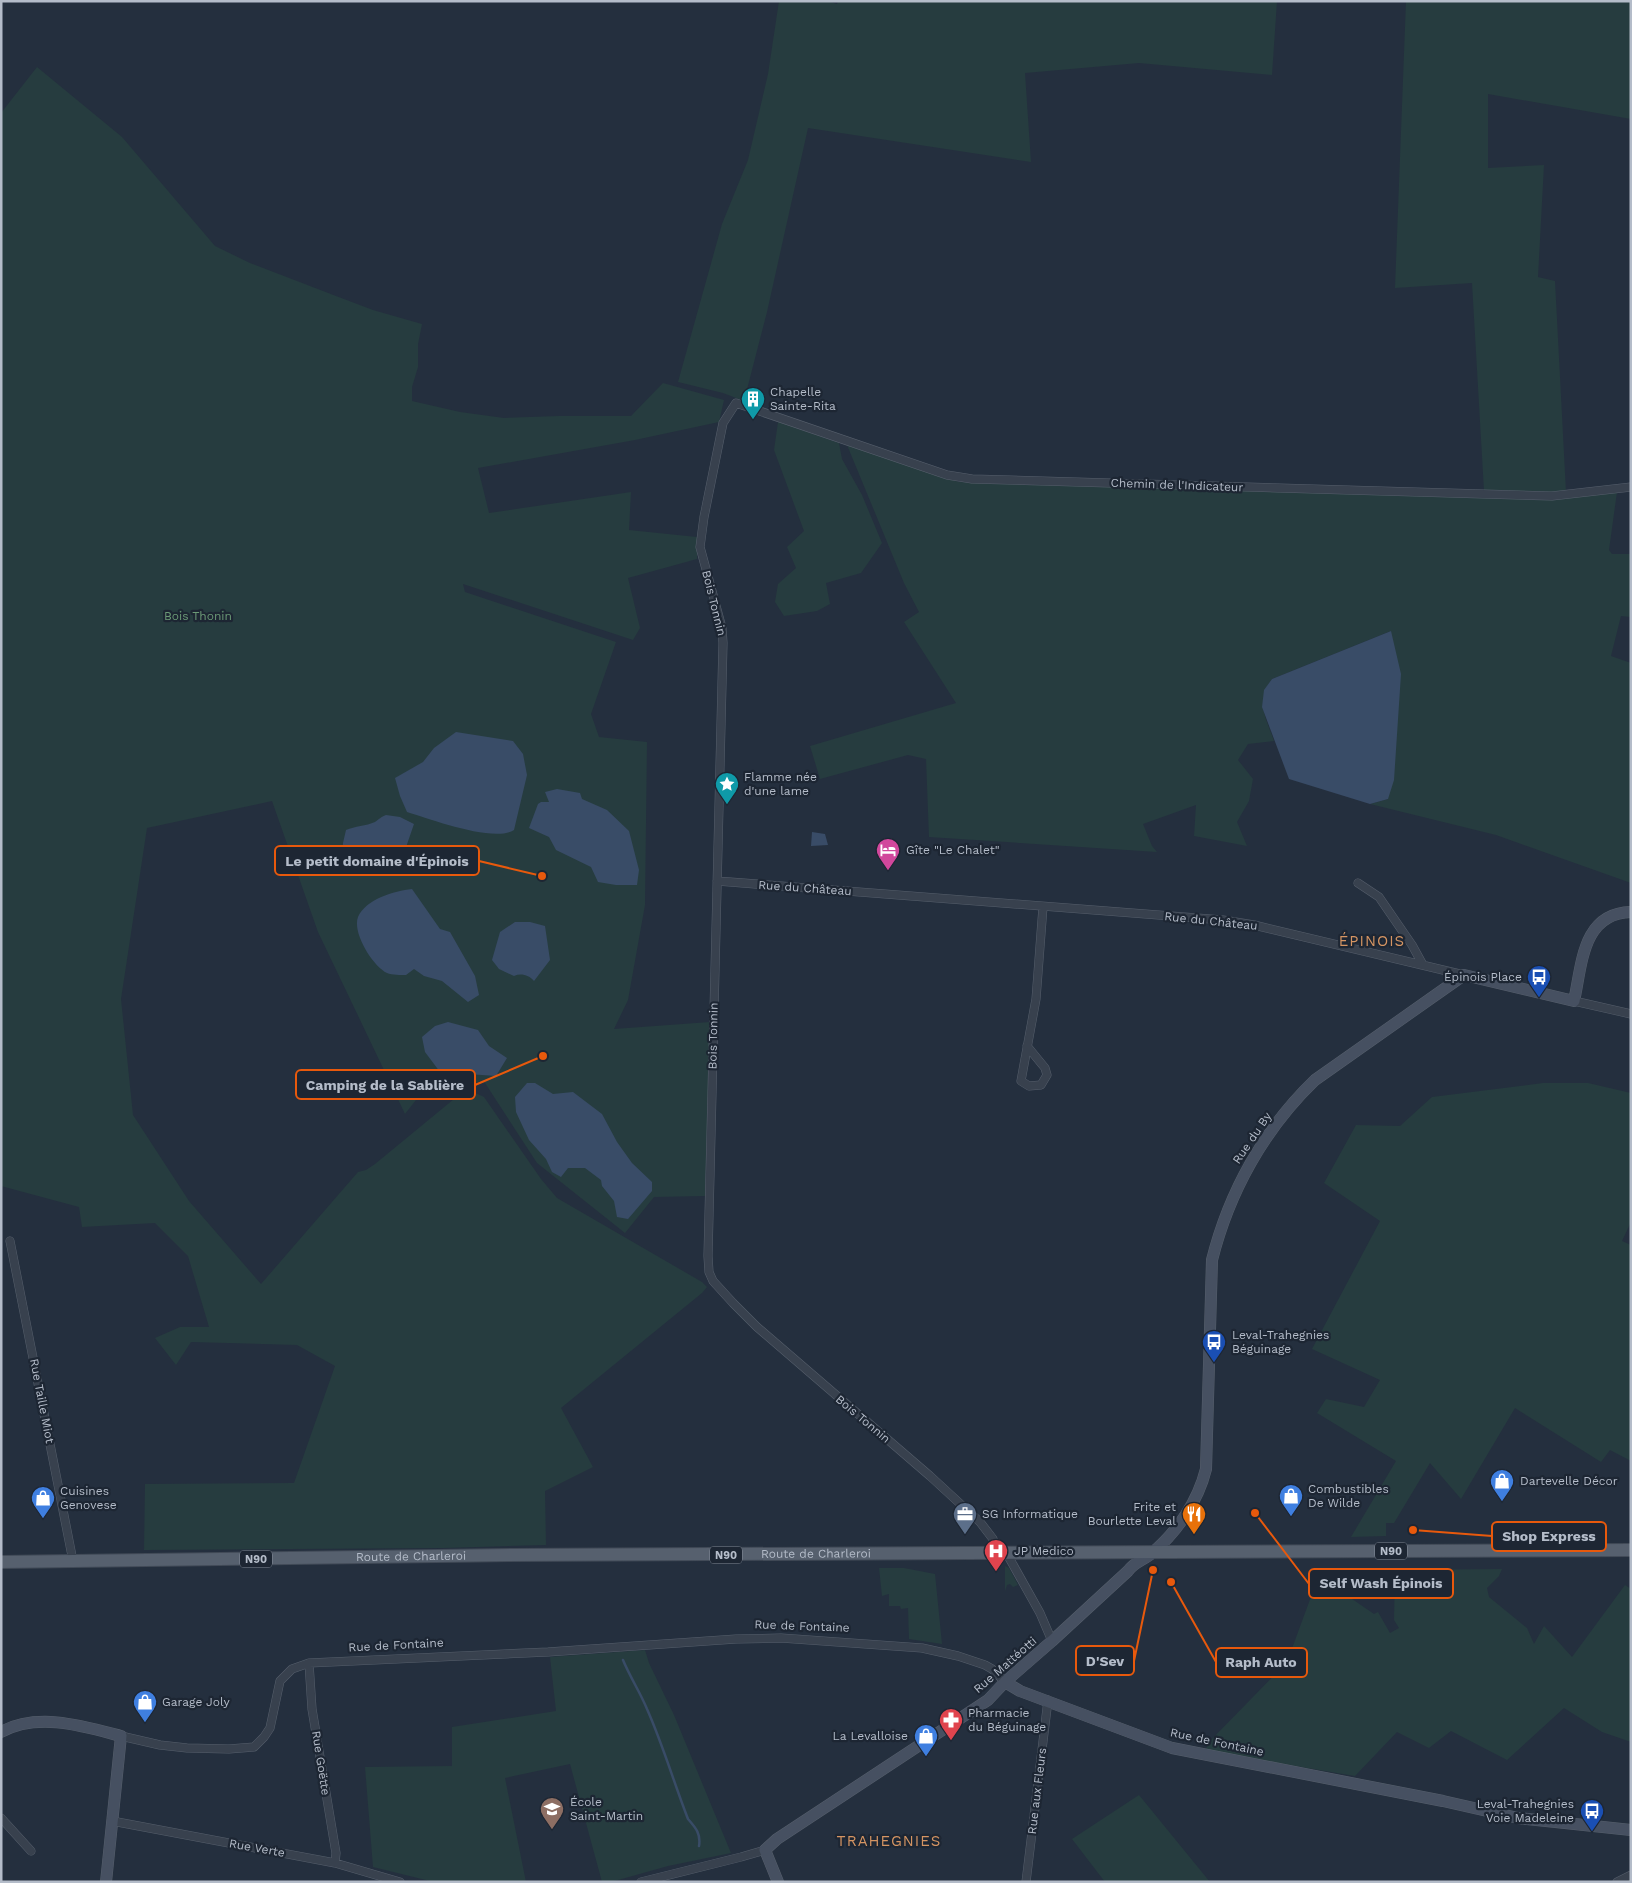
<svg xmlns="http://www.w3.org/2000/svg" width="1632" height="1883" font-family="'Work Sans',sans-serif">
<rect width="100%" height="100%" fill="#242f3e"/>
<!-- green -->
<path fill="#263c3f" d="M779,1H827L837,4L838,1H1277L1272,75L1139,63L1025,73L1031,162L808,128L767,312L744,401L723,393L678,382L722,224L748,160L768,74Z
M1406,1H1631V119L1488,94V168L1544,165L1538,277L1555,281L1566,492L1484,491L1472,283L1395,288Z
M37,67L122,137L215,246L250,263L336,296L373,310L422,324L418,344V367L412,387V401L460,412L504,418L559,416H631L663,383L724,400L719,422L635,440L478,468L489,513L631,492L629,530L697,537V559L628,578L640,628L633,640L463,584L465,592L616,642L591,714L599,737L647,742L645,905L628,1000L614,1029L710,1022L705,1196L654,1197L625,1233L537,1163L485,1083L431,1081L405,1114L318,932L272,801L147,828L121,999L133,1115L189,1201L261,1284L358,1172L366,1170L375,1164L454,1099C465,1090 472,1091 484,1097L541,1179L557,1198L702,1282L707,1287L702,1293L561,1408L593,1467L545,1491L546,1545L444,1548L144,1550L145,1484L294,1483L335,1366L297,1345L191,1342L176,1365L155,1338L180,1327H209L188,1256L155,1223L82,1227L79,1207L1,1186V113Z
M778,422L839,443L842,459L862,495L882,543L861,573L826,583L830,604L817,611L784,616L775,602L778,584L796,568L787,547L804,531L774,450Z
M847,445L959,482L1551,499L1617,492L1609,550L1612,554H1631V617L1621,616L1611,656L1631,663V883L1496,835L1370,804L1388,799L1391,631L1272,679C1255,703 1266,717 1274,741L1248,744L1238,760L1253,779L1249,801L1237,822L1247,846L1194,836L1196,805L1143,824L1152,846L1157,852L929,837L926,759L908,755L820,779L810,746L956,703L904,622L919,612L904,583Z
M1543,1083H1588L1631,1093V1222L1622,1241L1631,1245V1461L1610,1450L1601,1462L1515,1408L1461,1499L1430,1463L1394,1523H1386V1536L1351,1537L1396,1461L1317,1413L1326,1399L1364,1407L1380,1380L1312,1349L1380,1221L1324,1183L1356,1125L1400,1126L1432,1097Z
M1005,1566L1009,1568L1018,1585L1013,1587L1010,1584L1007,1585L1005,1591Z
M879,1568H904L935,1574L942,1644L909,1639L908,1608L901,1609L900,1606H889V1594L882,1596Z
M1502,1569L1499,1576L1487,1588L1489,1597L1527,1628L1534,1644L1544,1626L1572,1657L1625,1585L1631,1589V1742L1602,1732L1564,1708L1507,1760L1451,1731L1429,1748L1397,1732L1355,1776L1205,1751L1209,1742L1287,1662L1312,1594L1339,1590L1374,1614L1378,1612L1390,1633L1399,1628L1394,1620L1395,1570Z
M645,1650L649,1663L674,1715L731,1853L668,1866L611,1882H602L570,1764L505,1778L526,1882H434L373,1867L365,1767L452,1766V1727L556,1711L550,1657Z
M1139,1795L1210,1882H1105L1072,1839Z"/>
<!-- water -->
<path fill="#394c67" d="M1391,631L1401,674L1394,780L1388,799L1370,804L1289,779L1262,707L1264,690L1272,679Z
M456,732L513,741L523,754L527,775L514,830C494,843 430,819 407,812L400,796L395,778L423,762L434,748Z
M557,789L580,793L582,799L607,810L629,831L639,870L637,885H616L598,882L591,867L556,850L549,837L529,828L538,804L541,802H549L545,792Z
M386,815L400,817L414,824L404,853L389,868L361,875L341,870L343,843L346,830C355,826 366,826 375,822C379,819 381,817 386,815Z
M812,832L825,834L828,845L811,846Z
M412,889L440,929L450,932L475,976L479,995L468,1002L442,981L424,976L414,969L406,975C401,975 392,975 387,973C373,966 352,933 358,917C366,899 394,891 412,889Z
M515,922H530L545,926L550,960L534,981C529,975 521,973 514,976L499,969L492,960L500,932Z
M448,1022L478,1030L489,1046L507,1058L496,1076L440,1072L425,1052L422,1037L435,1026Z
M527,1083H535L553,1094L573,1092L602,1114L617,1142L632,1163L652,1182V1191L628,1219L617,1217L614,1201L602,1186L601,1180L585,1168H568L561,1177L552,1172L546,1159L529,1140L516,1112L515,1097Z"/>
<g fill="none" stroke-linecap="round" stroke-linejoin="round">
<!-- stream -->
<path stroke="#394c67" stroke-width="2.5" d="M623,1660C630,1677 640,1692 647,1709C663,1745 674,1783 688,1819C696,1828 701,1834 699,1846"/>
<!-- street casing -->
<g stroke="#565f6c" stroke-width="9">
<path id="street" d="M717,881L1223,920L1254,925L1464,975
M1358,883L1379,897L1412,945L1423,965
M1574,1001L1631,1014
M1027,1046L1045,1068L1047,1075L1041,1085L1029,1086L1021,1081L1036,999L1043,907
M10,1241L73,1561
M995,1554L993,1539L980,1522L930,1476L757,1327L733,1303L713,1281L709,1272L708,1256L723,643L722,628L700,547L704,517L723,423L736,403L947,475L972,479L1552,496L1631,487
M1007,1554L1040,1613L1052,1641
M309,1663L312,1709L336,1853L335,1863
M121,1736L160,1745L187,1748L229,1749L254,1747L264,1737L270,1728L280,1681L292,1669L309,1663L548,1652L736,1639L781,1638L922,1648L958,1656L985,1665L992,1669L1005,1682
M1,1818L31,1851
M112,1821L335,1863L400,1882
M641,1882L741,1857L765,1850
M1026,1882L1048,1700
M1617,1882L1631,1875"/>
</g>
<!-- secondary casing -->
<g stroke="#565f6c" stroke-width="12">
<path id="secondary" d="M1005,1682L1020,1691L1172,1748L1443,1801L1518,1818L1631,1830
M1,1732C38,1712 83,1726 121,1736L106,1882
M778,1882L765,1850L777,1839L988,1700L1005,1682L1052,1641L1128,1571C1134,1562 1144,1560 1152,1553C1178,1531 1198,1501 1206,1469L1212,1260C1229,1192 1264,1129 1315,1080L1464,975L1574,1001C1582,965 1582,913 1631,912"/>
</g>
<!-- primary casing -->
<g stroke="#414a57" stroke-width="14">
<g id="primary">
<path id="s1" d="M1,1562L511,1555L1631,1550"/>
</g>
</g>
<!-- street -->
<use href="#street" stroke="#38414e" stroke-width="8"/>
<!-- secondary -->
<use href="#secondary" stroke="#465061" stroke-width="11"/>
<!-- primary -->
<use href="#primary" stroke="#56606e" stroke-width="12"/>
</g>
<!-- icons -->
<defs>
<g id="building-pin" transform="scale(1.25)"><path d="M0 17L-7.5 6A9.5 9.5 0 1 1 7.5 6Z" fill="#0f9aa8" stroke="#1d2633"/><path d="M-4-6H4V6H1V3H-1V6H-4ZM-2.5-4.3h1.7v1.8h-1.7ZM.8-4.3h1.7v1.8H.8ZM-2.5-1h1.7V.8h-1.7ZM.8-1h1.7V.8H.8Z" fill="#fff"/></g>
<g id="sight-pin" transform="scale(1.25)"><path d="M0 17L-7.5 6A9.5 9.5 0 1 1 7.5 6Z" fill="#0f9aa8" stroke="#1d2633"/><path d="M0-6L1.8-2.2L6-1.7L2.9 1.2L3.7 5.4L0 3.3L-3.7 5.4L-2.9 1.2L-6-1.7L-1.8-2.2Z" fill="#fff"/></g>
<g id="hotel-pin" transform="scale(1.25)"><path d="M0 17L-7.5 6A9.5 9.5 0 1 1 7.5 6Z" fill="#d1479c" stroke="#1d2633"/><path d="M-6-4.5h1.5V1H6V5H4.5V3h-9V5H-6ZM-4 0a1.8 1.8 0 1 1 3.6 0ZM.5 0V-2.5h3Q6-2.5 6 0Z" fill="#fff"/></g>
<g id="bus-pin" transform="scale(1.25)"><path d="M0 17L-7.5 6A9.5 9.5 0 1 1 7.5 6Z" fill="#1a4fb4" stroke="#1d2633"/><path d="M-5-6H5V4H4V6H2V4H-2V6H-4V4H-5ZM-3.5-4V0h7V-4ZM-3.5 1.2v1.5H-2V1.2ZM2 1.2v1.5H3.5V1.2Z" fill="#fff"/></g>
<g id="shop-pin" transform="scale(1.25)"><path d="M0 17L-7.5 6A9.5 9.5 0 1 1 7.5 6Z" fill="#3f7fe0" stroke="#1d2633"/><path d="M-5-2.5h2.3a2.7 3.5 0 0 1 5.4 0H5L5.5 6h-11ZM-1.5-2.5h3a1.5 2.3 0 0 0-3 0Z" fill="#fff"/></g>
<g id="office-pin" transform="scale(1.25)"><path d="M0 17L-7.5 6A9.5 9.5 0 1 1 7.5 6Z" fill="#5c6f8a" stroke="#1d2633"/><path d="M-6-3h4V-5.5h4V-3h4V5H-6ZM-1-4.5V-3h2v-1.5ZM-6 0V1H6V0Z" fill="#fff"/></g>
<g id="restaurant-pin" transform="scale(1.25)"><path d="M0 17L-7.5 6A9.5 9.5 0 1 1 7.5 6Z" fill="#e8710a" stroke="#1d2633"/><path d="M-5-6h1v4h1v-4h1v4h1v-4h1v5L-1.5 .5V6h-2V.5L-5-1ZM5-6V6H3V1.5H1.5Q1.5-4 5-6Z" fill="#fff"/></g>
<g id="hospital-pin" transform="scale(1.25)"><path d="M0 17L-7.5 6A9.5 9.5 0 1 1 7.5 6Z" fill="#e0444e" stroke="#1d2633"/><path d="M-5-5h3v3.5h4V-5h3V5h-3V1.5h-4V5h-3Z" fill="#fff"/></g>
<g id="pharmacy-pin" transform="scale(1.25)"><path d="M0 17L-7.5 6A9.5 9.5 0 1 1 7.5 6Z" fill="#e0444e" stroke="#1d2633"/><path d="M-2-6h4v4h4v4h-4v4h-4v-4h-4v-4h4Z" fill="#fff"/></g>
<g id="school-pin" transform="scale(1.25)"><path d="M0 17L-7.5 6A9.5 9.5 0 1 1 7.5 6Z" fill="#8d6e63" stroke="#1d2633"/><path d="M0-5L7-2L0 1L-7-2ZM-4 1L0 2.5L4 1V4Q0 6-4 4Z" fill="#fff"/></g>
</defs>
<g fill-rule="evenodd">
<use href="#building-pin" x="753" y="399"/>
<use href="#sight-pin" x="727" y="784"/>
<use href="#hotel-pin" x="888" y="850"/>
<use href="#bus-pin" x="1539" y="977"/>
<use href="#bus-pin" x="1214" y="1342"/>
<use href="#shop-pin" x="1502" y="1481"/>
<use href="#shop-pin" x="1291" y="1496"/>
<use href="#shop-pin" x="43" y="1498"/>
<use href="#office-pin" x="965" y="1514"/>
<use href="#restaurant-pin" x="1194" y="1514"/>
<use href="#hospital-pin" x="996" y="1551"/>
<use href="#shop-pin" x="145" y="1702"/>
<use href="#pharmacy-pin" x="951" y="1720"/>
<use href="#shop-pin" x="926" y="1736"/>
<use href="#school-pin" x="552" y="1809"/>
<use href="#bus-pin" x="1592" y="1811"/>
</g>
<g text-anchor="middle" stroke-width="4.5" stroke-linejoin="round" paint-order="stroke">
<!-- shield labels -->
<g fill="#1d2633" stroke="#878f9c" stroke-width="1">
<rect x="1375" y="1542.5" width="32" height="17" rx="4"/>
<rect x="710" y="1546.5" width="32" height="17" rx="4"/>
<rect x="240" y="1550.5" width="32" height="17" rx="4"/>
</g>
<g font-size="11" font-weight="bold" fill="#b4bcc9">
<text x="1391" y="1555">N90</text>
<text x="726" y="1559">N90</text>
<text x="256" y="1563">N90</text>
</g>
<!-- poi labels -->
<g font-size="12" fill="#b4bcc9" stroke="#1d2633" text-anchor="start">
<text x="770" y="396">Chapelle<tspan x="770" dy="14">Sainte-Rita</tspan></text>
<text x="744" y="781">Flamme née<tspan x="744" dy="14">d'une lame</tspan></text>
<text x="906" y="854">Gîte "Le Chalet"</text>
<text x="1522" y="981" text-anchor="end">Épinois Place</text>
<text x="1232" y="1339">Leval-Trahegnies<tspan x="1232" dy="14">Béguinage</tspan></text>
<text x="1520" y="1485">Dartevelle Décor</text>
<text x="1308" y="1493">Combustibles<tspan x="1308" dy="14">De Wilde</tspan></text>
<text x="60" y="1495">Cuisines<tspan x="60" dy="14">Genovese</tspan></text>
<text x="1176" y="1511" text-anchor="end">Frite et<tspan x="1176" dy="14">Bourlette Leval</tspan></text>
<text x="982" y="1518">SG Informatique</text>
<text x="1014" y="1555">JP Medico</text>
<text x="162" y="1706">Garage Joly</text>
<text x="968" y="1717">Pharmacie<tspan x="968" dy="14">du Béguinage</tspan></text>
<text x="908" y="1740" text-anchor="end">La Levalloise</text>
<text x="570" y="1806">École<tspan x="570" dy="14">Saint-Martin</tspan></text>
<text x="1574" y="1808" text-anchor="end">Leval-Trahegnies<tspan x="1574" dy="14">Voie Madeleine</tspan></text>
</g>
<!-- street labels -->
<g font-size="12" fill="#b4bcc9" stroke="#1d2633">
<text transform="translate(1177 485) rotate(2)" y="4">Chemin de l'Indicateur</text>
<text transform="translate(714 603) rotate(76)" y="4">Bois Tonnin</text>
<text transform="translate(805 888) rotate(4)" y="4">Rue du Château</text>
<text transform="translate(1211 921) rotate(6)" y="4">Rue du Château</text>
<text transform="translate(713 1036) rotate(-89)" y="4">Bois Tonnin</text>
<text transform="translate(1252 1138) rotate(-56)" y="4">Rue du By</text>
<text transform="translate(42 1401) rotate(79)" y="4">Rue Taille Miot</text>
<text transform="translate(863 1419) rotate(40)" y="4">Bois Tonnin</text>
<text dy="4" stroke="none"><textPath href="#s1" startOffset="815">Route de Charleroi</textPath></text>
<text dy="4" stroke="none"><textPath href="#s1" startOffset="410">Route de Charleroi</textPath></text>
<text transform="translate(802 1626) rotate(2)" y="4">Rue de Fontaine</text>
<text transform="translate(396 1645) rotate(-3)" y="4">Rue de Fontaine</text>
<text transform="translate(1005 1665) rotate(-41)" y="4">Rue Mattéotti</text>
<text transform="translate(1217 1742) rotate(12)" y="4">Rue de Fontaine</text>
<text transform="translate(321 1763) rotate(81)" y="4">Rue Goëtte</text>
<text transform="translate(1037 1791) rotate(-83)" y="4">Rue aux Fleurs</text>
<text transform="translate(257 1848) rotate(10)" y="4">Rue Verte</text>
</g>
<!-- park labels -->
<g font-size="12" fill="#6b9a76" stroke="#1d2633">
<text x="198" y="620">Bois Thonin</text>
</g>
<!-- quarter labels -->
<g font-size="15" letter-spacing="1" fill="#d59563" stroke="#1d2633">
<text x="1372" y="946">ÉPINOIS</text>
<text x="889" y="1846">TRAHEGNIES</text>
</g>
</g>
<!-- callouts -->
<path fill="none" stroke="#e8590c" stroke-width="2" d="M542 876L479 861M543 1056L475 1085M1413 1530L1492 1536M1255 1513L1309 1584M1153 1570L1134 1661M1171 1582L1216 1662"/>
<g fill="#e8590c" stroke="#1d2633" stroke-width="2">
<circle cx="542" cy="876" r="5"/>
<circle cx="543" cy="1056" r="5"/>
<circle cx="1413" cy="1530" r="5"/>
<circle cx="1255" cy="1513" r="5"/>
<circle cx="1153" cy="1570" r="5"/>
<circle cx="1171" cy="1582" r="5"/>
</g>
<g fill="#1d2633" stroke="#e8590c" stroke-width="2">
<rect x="275" y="846" width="204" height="29" rx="5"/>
<rect x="296" y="1070" width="179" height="29" rx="5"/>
<rect x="1492" y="1522" width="114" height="29" rx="5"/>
<rect x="1309" y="1569" width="144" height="29" rx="5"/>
<rect x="1076" y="1646" width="58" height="29" rx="5"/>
<rect x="1216" y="1648" width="91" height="29" rx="5"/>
</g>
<g font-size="14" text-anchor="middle" font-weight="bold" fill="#b4bcc9">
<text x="377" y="866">Le petit domaine d'Épinois</text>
<text x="385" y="1090">Camping de la Sablière</text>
<text x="1549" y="1541">Shop Express</text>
<text x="1381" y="1588">Self Wash Épinois</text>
<text x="1105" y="1666">D'Sev</text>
<text x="1261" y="1667">Raph Auto</text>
</g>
<!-- border -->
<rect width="1632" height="1883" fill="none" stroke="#b4bcc9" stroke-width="5"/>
</svg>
